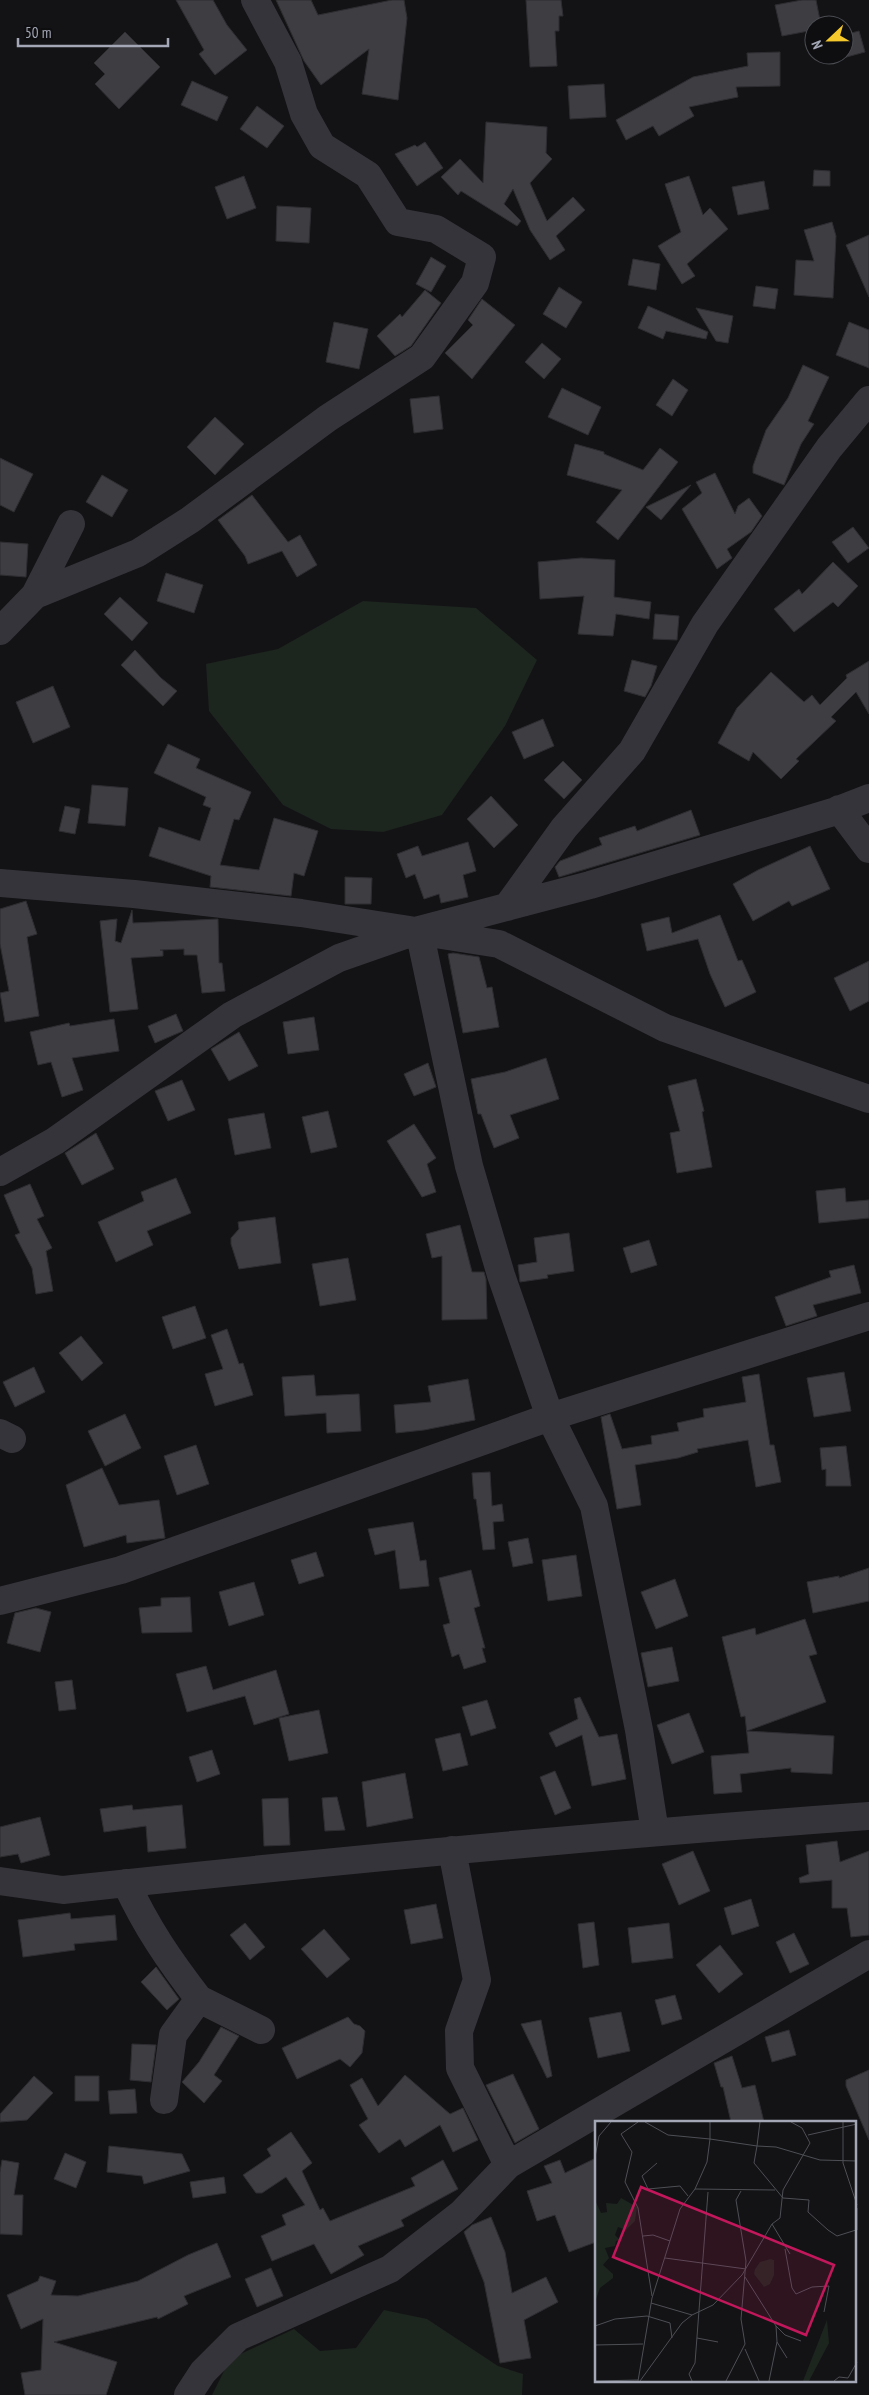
<svg xmlns="http://www.w3.org/2000/svg" width="869" height="2395" font-family="'PT Sans Narrow',sans-serif">
<rect width="100%" height="100%" fill="#131315"/>
<!-- green -->
<path fill="#1d251f" d="M363,601L476,608L537,660L505,726L442,815L383,832L331,829L283,805L209,711L206,664L278,649Z
M384,2310L427,2319L498,2366L523,2374L522,2395H212L230,2359L294,2329L320,2351L356,2348Z"/>
<!-- building -->
<path fill="#3d3d42" stroke="#2e2d31" d="M176,0H213L227,25L247,50L215,75L199,54L204,50Z
M276,0H311L318,15L392,0H404L407,18L398,100L362,94L369,49L321,85L304,61Z
M526,0H561L563,16H559V31H555L557,66L530,67Z
M802,0H816L821,25H814V30L782,36L775,5Z
M859,31L865,52L832,61L830,55H844V35Z
M125,32L160,67L119,109L95,84L105,74L94,63Z
M780,52V86L736,87L738,97L689,107L694,116L659,136L653,126L626,140L616,120L693,77L748,66L747,53Z
M192,81L228,97L217,121L181,105Z
M604,84L606,117L570,119L568,86Z
M257,106L284,126L267,148L240,129Z
M486,122L547,127L546,153L552,159L530,183L547,221L573,197L585,210L556,236L565,250L550,260L530,230L513,189L504,204L521,221L517,226L461,191L458,195L441,177L460,159L483,183Z
M425,142L443,168L417,186L395,154L415,145L417,147Z
M814,170L830,171V186H813Z
M244,176L256,208L227,219L215,187Z
M689,176L703,215L710,208L728,229L687,264L695,276L682,284L658,246L681,232L665,184Z
M764,181L769,209L738,215L732,187Z
M277,206L311,208L309,243L276,241Z
M832,222L836,236L833,298L794,295L796,260L814,261L804,230Z
M869,235V297L846,245Z
M431,257L446,266L431,292L416,284Z
M633,259L660,264L656,290L628,285Z
M756,286L778,289L775,309L753,306Z
M559,287L582,302L566,328L543,314Z
M425,290L441,303L411,346L395,356L377,336L400,314L402,317Z
M482,299L515,325L472,379L445,353L473,325L468,320Z
M648,306L708,332L706,339L666,331L663,339L638,328Z
M696,308L733,316L728,343L716,341Z
M334,322L368,329L359,369L326,362Z
M849,322L869,330V368L836,355Z
M542,343L561,359L544,379L525,362Z
M803,365L829,377L808,421L814,424L801,444L784,485L753,473V466L766,430L788,398Z
M673,379L688,390L672,416L656,405Z
M562,388L601,407L588,435L548,417Z
M439,396L443,429L414,433L410,399Z
M215,417L244,444L215,475L187,447Z
M575,444L604,452V454L643,470L660,448L678,462L618,540L596,522L622,490L567,475Z
M0,458L33,474L14,512L0,505Z
M715,473L735,514L738,506L749,498L762,516L751,532L727,549L732,558L717,569L682,509L702,493L696,482Z
M102,475L128,490L112,517L86,502Z
M691,485L661,520L646,507Z
M252,495L288,542L300,535L317,565L297,577L282,551L248,564L245,556L218,520Z
M853,527L869,548L848,563L832,542Z
M0,542L28,544L26,577L0,575Z
M581,558L615,560L614,597L651,602L649,619L616,614L613,636L578,634L584,596L540,599L538,562Z
M833,562L858,586L838,607L833,602L794,632L774,609L799,589L802,594Z
M166,573L203,585L194,613L157,601Z
M120,597L148,623L132,641L104,614Z
M655,614L679,616L677,640L653,639Z
M135,650L161,678L177,691L163,706L121,665Z
M632,660L657,666L651,686L645,697L624,691Z
M869,661V714L856,692L831,717L836,721L796,759L799,761L781,779L753,752L749,761L718,743L737,708L771,672L804,702L812,695L820,705L847,678L846,675Z
M53,686L70,727L33,743L16,702Z
M543,719L554,746L524,759L512,732Z
M168,744L200,759L196,768L251,792L239,820L234,819L220,865L259,870L274,818L318,831L304,876L294,873L291,896L210,887L211,876L149,856L159,827L200,841L211,808L203,805L206,797L154,773Z
M563,761L582,780L564,799L544,780Z
M92,785L128,788L125,826L88,823Z
M491,796L518,825L494,848L467,819Z
M65,806L80,809L75,834L59,831Z
M691,810L700,835L559,877L555,867L560,861L602,845L599,838L635,826L637,831Z
M468,842L476,871L463,875L468,897L441,903L439,894L424,899L415,874L406,878L397,854L418,846L422,856Z
M810,846L830,889L792,906L789,901L753,921L733,884L758,870Z
M345,877L372,878L371,904H345Z
M26,901L37,934L27,937L39,1016L5,1022L0,993L9,991L0,944V909Z
M132,910L133,923L218,919L219,963H222L225,991L202,993L197,955H184V949L160,950L163,951V956L131,958L138,1009L110,1012L100,921L117,919L115,941L121,943Z
M720,915L738,961L742,960L756,992L725,1007L710,974L698,939L647,951L641,924L669,917L672,933Z
M453,953L479,957L487,988L492,987L499,1027L463,1033L448,954Z
M869,961V1001L850,1011L834,978Z
M176,1014L183,1031L155,1043L148,1026Z
M314,1017L319,1050L288,1054L283,1022Z
M114,1019L119,1051L72,1058L83,1090L62,1097L51,1062L38,1065L30,1032L69,1023L70,1026Z
M239,1032L258,1066L229,1081L211,1049Z
M546,1058L559,1099L510,1115L519,1138L494,1148L481,1114H478L471,1079L505,1072Z
M428,1063L436,1087L414,1096L404,1074Z
M696,1079L704,1111L702,1112L712,1167L677,1173L670,1133L680,1131L668,1086Z
M182,1080L195,1110L168,1121L155,1091Z
M328,1111L337,1147L311,1153L302,1117Z
M264,1113L271,1148L235,1155L228,1119Z
M414,1124L436,1158L427,1164L436,1192L422,1197L387,1141Z
M96,1133L114,1169L82,1185L65,1153Z
M176,1178L191,1213L147,1231L153,1245L116,1262L98,1222L144,1201L141,1192Z
M30,1184L44,1216L37,1219L52,1248L46,1251L53,1291L36,1294L32,1268L15,1235L20,1233L4,1195Z
M845,1188L846,1202L869,1200V1218L819,1223L816,1191Z
M275,1217L281,1263L239,1269L231,1244V1238L239,1229L238,1222Z
M460,1225L472,1272H484L486,1279L487,1319L442,1320V1256L432,1258L426,1234Z
M569,1233L574,1271L547,1275L548,1278L520,1282L518,1265L537,1262L534,1238Z
M649,1240L657,1265L631,1273L623,1248Z
M348,1258L356,1300L320,1306L312,1264Z
M854,1265L861,1293L813,1305L817,1316L786,1326L775,1297L831,1277L829,1271Z
M195,1306L206,1338L173,1349L162,1317Z
M227,1329L239,1364L243,1363L253,1395L215,1406L205,1374L223,1369L211,1335Z
M81,1336L103,1363L82,1381L59,1353Z
M34,1367L45,1392L15,1407L3,1382Z
M844,1372L851,1411L814,1417L807,1378Z
M759,1374L770,1445H774L781,1482L756,1487L748,1440L697,1449L698,1452L678,1458L635,1465L641,1505L617,1509L601,1417L610,1414L622,1449L652,1444L651,1436L679,1431L677,1423L704,1417L703,1409L746,1402L742,1377Z
M314,1375L316,1396L359,1394L361,1431L327,1433L326,1413L285,1416L282,1377Z
M468,1379L475,1420L424,1430L396,1433L394,1405L431,1402L428,1386Z
M125,1414L141,1448L105,1466L88,1431Z
M196,1445L209,1484L177,1495L164,1456Z
M846,1446L851,1486H826V1469L822,1470L820,1448Z
M102,1468L119,1505L159,1500L165,1538L127,1543L126,1535L84,1547L66,1485Z
M490,1472L492,1506L502,1504L504,1521L493,1522L495,1549L483,1550L476,1499H474L472,1473Z
M413,1522L420,1561L426,1560L429,1586L400,1589L395,1550L375,1555L368,1529Z
M528,1538L533,1563L513,1567L508,1542Z
M316,1552L324,1576L299,1584L291,1560Z
M576,1555L582,1596L548,1601L542,1560Z
M869,1568V1601L813,1613L807,1582L839,1576V1578Z
M471,1570L480,1606L474,1608L485,1648H482L486,1662L464,1669L459,1654L452,1657L443,1625L450,1623L439,1578Z
M675,1579L688,1616L656,1629L641,1592Z
M254,1582L264,1615L229,1626L219,1592Z
M190,1597L192,1632L142,1633L139,1608L161,1606V1598Z
M36,1608L51,1612L40,1652L7,1643L15,1613Z
M805,1619L817,1654L809,1656L826,1702L747,1731L834,1736L832,1774L791,1772V1768L740,1774L742,1792L714,1794L711,1756L749,1753L745,1716L741,1717L722,1637L755,1628L756,1635Z
M672,1647L679,1681L648,1687L641,1653Z
M206,1666L213,1690L276,1670L289,1714L254,1725L245,1696L187,1712L176,1674Z
M72,1680L76,1709L59,1711L55,1682Z
M580,1697L599,1737L617,1734L626,1779L592,1786L582,1735L556,1747L549,1733L578,1719L574,1699Z
M487,1700L496,1728L471,1736L462,1707Z
M319,1710L328,1753L289,1761L279,1718Z
M689,1713L704,1752L672,1764L657,1725Z
M460,1733L468,1765L443,1771L435,1739Z
M212,1750L220,1774L197,1782L189,1757Z
M555,1771L571,1808L555,1815L540,1777Z
M405,1773L413,1818L367,1827L362,1782Z
M337,1797L345,1830L325,1831L322,1798Z
M288,1798L290,1845L264,1846L262,1799Z
M132,1805L133,1810L182,1805L186,1848L148,1852L146,1826L104,1832L100,1809Z
M40,1817L50,1855L21,1863L18,1854L0,1857V1827Z
M837,1841L840,1862L869,1851V1935L851,1937L847,1908H832V1880L800,1883L799,1878L809,1874L806,1845Z
M693,1851L710,1891L679,1905L662,1864Z
M751,1899L759,1926L732,1935L724,1908Z
M436,1904L443,1938L411,1944L404,1910Z
M70,1913L71,1919L115,1915L117,1940L74,1944L75,1950L23,1957L18,1920Z
M594,1922L599,1965L583,1968L578,1924Z
M245,1923L265,1947L250,1960L230,1935Z
M669,1923L673,1958L632,1963L628,1928Z
M324,1929L350,1959L327,1978L301,1949Z
M794,1933L809,1964L790,1973L776,1942Z
M720,1945L743,1974L719,1993L696,1965Z
M156,1967L179,1999L167,2010L141,1982Z
M675,1995L682,2019L662,2025L655,2000Z
M621,2012L630,2051L598,2058L589,2018Z
M348,2017L354,2024L360,2026L365,2031L362,2053L350,2067L340,2059L297,2079L282,2048Z
M541,2020L552,2076L547,2078L521,2024Z
M221,2027L239,2036L214,2075L222,2081L204,2103L182,2082L199,2062Z
M789,2030L796,2055L772,2062L765,2037Z
M132,2044L156,2045L151,2082L130,2080Z
M732,2056L742,2088L755,2085L764,2122H731L723,2087H721L714,2063Z
M869,2070V2140L846,2086V2080Z
M513,2074L539,2129L515,2143L486,2085Z
M405,2075L450,2114L463,2108L478,2140L453,2152L440,2125L405,2147L400,2139L379,2153L359,2125L368,2119L350,2085L362,2078L378,2106Z
M34,2076L53,2093L27,2120L0,2122V2114Z
M75,2076H99V2101H75Z
M135,2089L137,2113L110,2114L108,2091Z
M291,2132L312,2163L302,2171L320,2210L323,2208L330,2221L415,2186L411,2178L443,2160L458,2189L401,2220L404,2226L358,2246L364,2255L331,2274L314,2244L272,2261L261,2236L286,2225L282,2215L305,2205L286,2177L262,2193H256L243,2175L271,2156L267,2149Z
M109,2146L182,2154L190,2171L144,2184L142,2176L107,2172Z
M65,2153L86,2162L76,2188L54,2179Z
M596,2158V2242L569,2252L555,2215L537,2221L527,2191L552,2183L544,2166L560,2160L565,2173Z
M2,2160L19,2163L14,2195H23L22,2235L0,2234V2172Z
M224,2177L226,2193L193,2198L190,2182Z
M491,2217L505,2252L512,2293L546,2277L558,2302L524,2320L531,2358L500,2363L484,2282L464,2232L472,2225Z
M217,2243L231,2277L184,2296L188,2304L158,2319L157,2317L54,2342L117,2362L106,2395H25L21,2373L41,2370L43,2319L21,2329L7,2295L38,2281L40,2276L56,2281L51,2295L78,2296L138,2281L188,2255Z
M271,2268L283,2296L257,2307L245,2279Z"/>
<g fill="none" stroke-linecap="round" stroke-linejoin="round">
<!-- minor -->
<path stroke="#34343a" stroke-width="28" d="M35,595L138,553L190,520L328,418L422,357L475,283L482,257L436,229L398,222L368,175L322,146L304,114L288,62L255,0
M0,631L35,595L71,524
M839,809L869,849
M0,883L134,894L301,913L499,944L665,1028L869,1099
M507,907L564,828L632,751L705,624L829,448L869,400
M419,930L469,1166L501,1275L550,1417L594,1506L639,1730L655,1832
M0,1172L55,1141L232,1015L339,958L419,930L590,885L833,812L869,798
M0,1433L12,1439
M0,1601L121,1570L550,1417L869,1316
M452,1850L477,1980L459,2031L460,2068L508,2165
M0,1881L63,1890C331,1861 600,1835 869,1816
M126,1883C147,1928 169,1960 199,1999L173,2035L164,2100
M199,1999L261,2030
M188,2395L203,2372L238,2337L390,2269L462,2213L508,2165L869,1954"/>
</g>
<!-- overview -->
<g transform="translate(595 2121)">
<rect width="261" height="261" fill="#131315"/>
<path d="M26,77L42,86L40,100L31,109L23,106L20,114L25,119L21,120L20,125L10,127L14,137L8,144L18,153V157L5,167L0,181V79L6,92L12,91L11,82L22,83ZM175,138L179,139V154L175,163L169,166L159,153L160,148L165,141ZM232,199L234,222L214,260H208Z" fill="#1d251f"/>
<path fill="none" stroke="#4d4f55" stroke-width="1" d="M43,1L26,13L37,31L30,61L43,87L57,175M50,1L73,14L115,18V1M248,1V42L262,84M213,14L262,3M0,36L4,15L16,1M62,42L47,55L53,68L85,65L93,75M100,68L180,69M262,87V109M261,109L242,115L233,109L213,91L214,79L188,77L159,42L162,25L181,26L225,39L262,40M48,115L58,114L75,120M190,128L197,167L201,173L217,166L234,165L229,191M195,133L177,103L185,97L188,69L215,22L207,7L196,1M70,137L151,148M150,156L181,205L182,221L192,237M56,182L97,194L118,184L147,154L177,103M0,205L20,198L52,195L75,202L77,217M181,205L190,214L206,220M102,217L123,221M0,224L48,223M150,228L164,260M0,260L43,259M43,260L57,177L85,88L100,68L112,41L115,18L162,25L165,1M45,260L87,202L97,194M97,260L94,253L100,242L113,71M131,260L150,223L146,198L151,140L141,79L146,70M174,260L182,221M239,260L244,256L253,257L262,241"/>
<path fill="#c2185b" fill-opacity="0.15" stroke="#c2185b" stroke-width="2.5" d="M46,66L239,144L211,214L18,136Z"/>
<rect width="261" height="261" fill="none" stroke="#a4a8b6" stroke-width="2.5"/>
</g>
<!-- north arrow -->
<g transform="translate(829 40) rotate(248)"><circle r="24" fill="#0e0e10" stroke="#4a4c52"/>
<path d="M0-4L9 19L0 12L-9 19Z" fill="#f5c82b"/>
<text y="-8" font-size="14" font-weight="bold" text-anchor="middle" fill="#a4a8b6">N</text>
</g>
<!-- scale -->
<path d="M18 38v8h150v-8" fill="none" stroke="#a4a8b6" stroke-width="2.5"/>
<text x="25" y="38" font-size="15" fill="#a4a8b6" stroke="#0e0e10" stroke-width="4" paint-order="stroke">50 m</text>
</svg>
